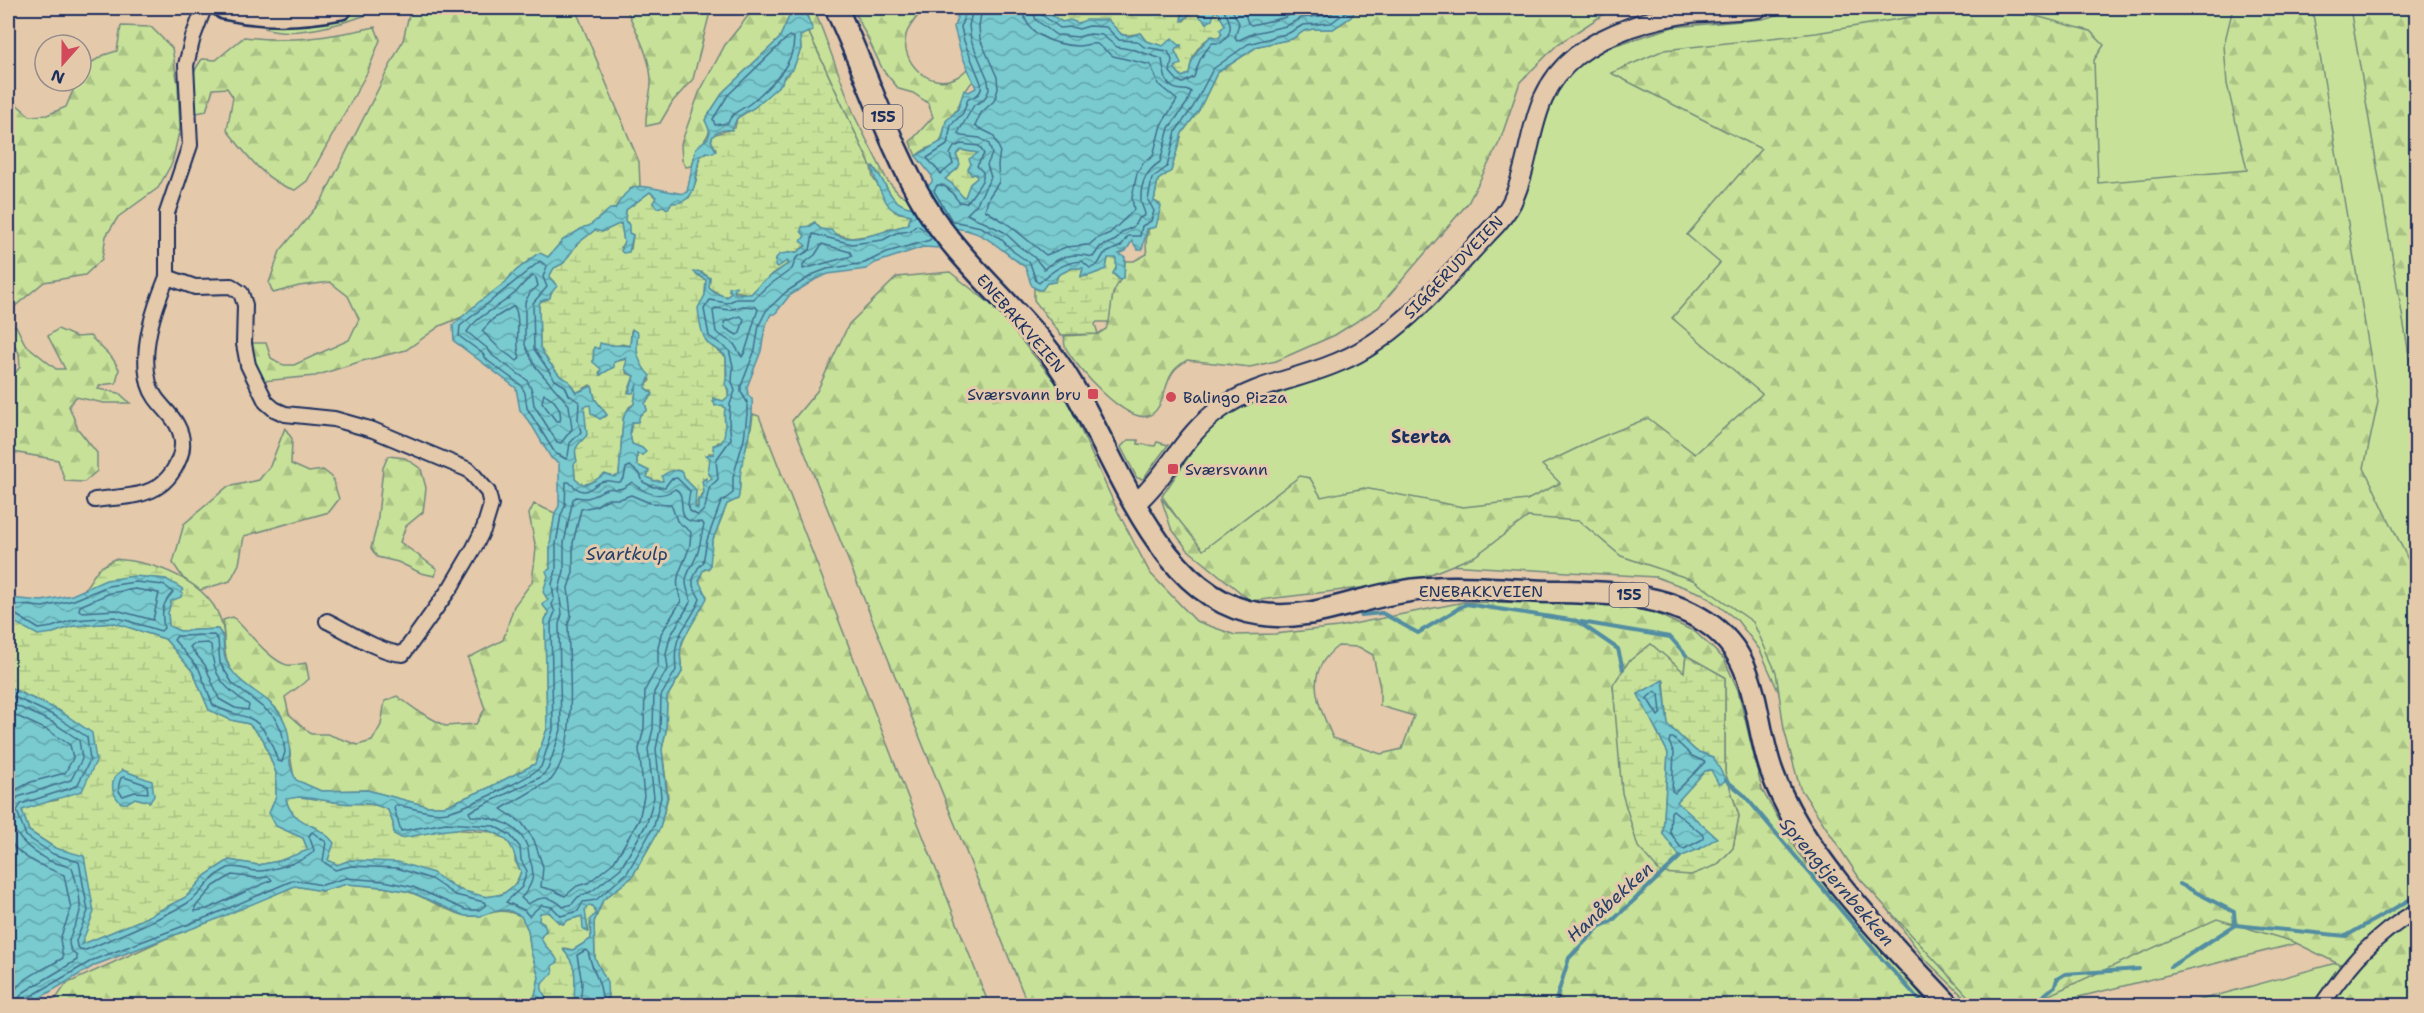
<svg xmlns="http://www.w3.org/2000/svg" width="2424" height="1013" font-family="'Shantell Sans',sans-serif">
<defs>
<pattern id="forest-firs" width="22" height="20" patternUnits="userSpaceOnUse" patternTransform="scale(1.5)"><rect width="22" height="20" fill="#c7e298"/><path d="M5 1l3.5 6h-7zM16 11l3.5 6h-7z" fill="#aac285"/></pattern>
<pattern id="wetland-marsh" width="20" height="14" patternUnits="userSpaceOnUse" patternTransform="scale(1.5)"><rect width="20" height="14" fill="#c7e298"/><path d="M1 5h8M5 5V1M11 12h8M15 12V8" fill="none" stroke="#aac285"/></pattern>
<pattern id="water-waves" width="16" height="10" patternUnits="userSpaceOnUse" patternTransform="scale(1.5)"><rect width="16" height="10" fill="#79cbd0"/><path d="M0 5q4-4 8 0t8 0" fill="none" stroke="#62a5ac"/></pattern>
</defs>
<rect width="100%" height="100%" fill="#e4c9ab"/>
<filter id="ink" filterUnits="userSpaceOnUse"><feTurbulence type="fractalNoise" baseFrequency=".0167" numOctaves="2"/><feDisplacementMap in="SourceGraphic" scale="12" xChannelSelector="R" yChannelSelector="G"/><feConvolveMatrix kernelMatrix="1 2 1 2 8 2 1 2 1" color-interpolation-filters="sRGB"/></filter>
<g filter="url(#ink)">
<!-- grass -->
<path fill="#c7e298" stroke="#71887b" stroke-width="1.5" d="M364,8H384C353,21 297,39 265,28V26L340,15Z
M1801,8H2416V777L2384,922L2046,1005H1972L1923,957L1815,809L1789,748L1779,693L1760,650L1737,620L1703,594L1656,577L1430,564L1207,561L1162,496L1208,428L1255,396L1317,380L1375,352L1472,265L1513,214L1553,93L1573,69L1606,48L1673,27L1763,19Z
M1128,440H1138V444L1155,446L1157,442L1168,445L1143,479L1137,478L1121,447Z
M2406,944L2416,1005L2178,1006Z"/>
<!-- forest -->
<path fill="url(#forest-firs)" stroke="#71887b" stroke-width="1.5" fill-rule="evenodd" d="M426,8H575L639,162L640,186L630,189L615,208L610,210L595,223L563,240L548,257L537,254L512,274L506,282L462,317L440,326L406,350L362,361L315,376L252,382L247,367L253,343H266L271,358L283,365H294L349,340L359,319L348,296L330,282L299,286L273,293L269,283L280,251L322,200L403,40L409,15Z
M626,8H708L709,16L693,79L673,101L660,123L646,126C645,110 650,99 651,84C652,58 635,30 626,8Z
M776,8H793L779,39L724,91L705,120L710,129C706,144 695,146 691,166L686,167L682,160L681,144L699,93L725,45L752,11Z
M803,8H814L855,117L887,180L900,195L911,198L913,201L912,207H906L894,200L874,167H871L809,33L811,32L807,12Z
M853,8H924C919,15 908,26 906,35C900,63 930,91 957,77C961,75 965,71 968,68L973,81C960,94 961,111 946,121C939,157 938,137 916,156L910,142L933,117L928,103L913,93L899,89L883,70Z
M1357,8H1623L1604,14L1558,44L1520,82L1500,141L1468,203L1378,308L1335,335L1276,361L1250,367L1187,360C1183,363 1176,367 1173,372C1164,384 1165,404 1152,414C1130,430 1073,364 1065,346C1064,343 1065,340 1064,336L1098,334L1106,329C1113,314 1108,286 1124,277L1125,261H1134L1147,254C1143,235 1152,221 1160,204L1154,201L1158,180L1171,171L1182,133L1199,110L1217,73L1258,46L1292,39L1304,31L1313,29H1333L1351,17Z
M1963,8H2007L2090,31L2104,45L2094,60L2098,183L2247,170L2227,84L2224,45L2233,8H2312L2378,402L2364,468L2416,576V1005H2330L2355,972L2294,942L2217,919L2027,1005H1976L1860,879L1800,788L1784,729L1776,672L1753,622L1693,580L1621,556L1579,521L1528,517L1475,556L1411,582L1251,601L1187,549L1171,528L1161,498L1203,550L1300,476L1310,478L1321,497L1364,488L1463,507L1527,500L1560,483L1542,465L1596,439L1648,418L1695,454L1762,394L1672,318L1720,263L1687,235L1761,149L1611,73L1664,50L1816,33Z
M2350,8H2416V396Z
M121,26L151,27L172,48L178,85L180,128L172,163L158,188L118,217L106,236L102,259L85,275L44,282L8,312V97L30,116L47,115L66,107L77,81H81L84,67L104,55L117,51Z
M375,27L380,40L368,71L307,181L295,190C266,183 245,153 227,130L233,97L227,88L213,89L206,111L197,113C185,90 188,79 202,59L216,60L244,37C291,43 329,37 375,27Z
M950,272L993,306L1063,391L1118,512L1150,573L1196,621L1235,635L1275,634L1338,627L1464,602L1609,603L1655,613L1695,632L1724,659L1738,690L1762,790L1798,853L1930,1005H1028L792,421L817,391L849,324L897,277ZM1651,644L1684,673L1686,656L1725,677V772L1739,816L1733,848L1717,865L1618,733L1613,686ZM1338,646L1359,647L1373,655L1380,688V706L1414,716L1402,749L1381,754L1333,738C1318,704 1302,673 1338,646Z
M8,324L16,326L25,344L56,369H65L48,336L58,329L76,337L90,336L113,359L119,369L116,383L100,385L98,389L119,393L130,403H104L76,397L69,406L78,429L97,453V471L84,482L65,481L58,460L13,452L8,444V382L20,367L19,353L8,334Z
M753,414L759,416L989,1005H608L609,997L595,958L594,922L603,900L632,877L660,828L668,797L662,749L666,731L667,697L682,672C682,663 679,656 681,648C685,629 701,614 707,596C698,586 698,582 703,570L708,569L712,542L727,504L738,499C741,489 739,477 741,466C745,448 752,432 753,414Z
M285,428L292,439L291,464L309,472L323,470L332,477L339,499L329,512L244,536L239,564L230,581L200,590L183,578L173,563L184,524L227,487L259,480L270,466Z
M388,456L405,458L421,469L426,488L423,512L406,526L400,542L437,569L435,576L421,573L398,562L377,557L371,548L377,525L383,468Z
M534,504L555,513L550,544V569L544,593L548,600L543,603L549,613L545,620L547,729L535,764L486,789L445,806H426L367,790L321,791L295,780C289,761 290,729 280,713C275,706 265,699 258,695C223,670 225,661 223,620L233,617C247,630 270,661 287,665C292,666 301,664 306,663L309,679L285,697L289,714L311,734H327L358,745L372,741L381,725L385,701L397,696L418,711L445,726L476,724L485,709L468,658L503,640L514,606L532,582L536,549L529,514Z
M347,884C368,886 391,886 412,893C429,899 445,911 463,915C487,921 492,903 521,916L528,930L531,952L539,977L533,1005L51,1006L66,984L167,938L295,886L322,891Z"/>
<!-- wetland -->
<path fill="url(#wetland-marsh)" stroke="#71887b" stroke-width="1.5" fill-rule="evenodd" d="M1045,8H1179L1176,9L1182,12L1181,20L1184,21L1195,8L1200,9L1199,14L1217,11L1225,25L1219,38L1213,36C1198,43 1191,58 1189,74L1182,77L1175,69L1179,59L1175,51L1176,48L1181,47L1172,40L1163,46L1146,41L1140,33C1122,38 1120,35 1108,20C1105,21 1079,23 1077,23C1070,22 1069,21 1062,22L1048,13Z
M804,33H809L871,167L873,178L895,212L911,215L908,225L887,230L881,234L851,238L822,230L814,222L802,232L805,236L802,240L806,245L797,252H789L785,262H789L788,264L771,275L751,294L728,290L731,292L729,296H722L709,288L710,278L702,272L696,274L706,280L705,295L699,313L710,345L726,357C726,365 726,374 726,382C726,387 729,390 728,397L723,401L713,398V402L723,405L725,408C723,420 727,430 724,442H718L713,449L715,453H709L712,478L706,483L703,479L704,492L697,502L698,509L694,504L696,490L684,478L683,472L677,470L668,473L663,481H654L647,477L649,471L637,465V454L642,455V448L632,444L629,433L632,422H636L640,415L647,410L645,403L652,396V392L645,388L650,380L639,361L631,330L630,346L622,344L615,347L611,345L600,346L598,350L594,348L593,362L602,369L599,373L601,375L604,371L611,369L614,362L627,359L626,373L634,376L628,392L634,388L637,383L634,404L629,407L623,419L619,476L614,477L605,475C594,480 586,490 575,479L574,464L576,459L575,446C595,426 581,429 584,406L590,405L605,417L607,415L595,399L593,389L590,385L576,393L569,381L560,376L548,361L540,347L539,304L541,301L548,299L556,284L549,277L554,268L562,264L577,244L595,230L602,232L621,223L624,242L621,247L631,249L633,235L629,233L628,223L625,221L626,210L650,192L667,209L672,203L689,198L696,182L700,156L716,149L711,141L713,135L735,128L737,118L755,107L793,69L801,49L800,36Z
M961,150L978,153C969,168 973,162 977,178L970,184L965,198H963L952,184L945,179L958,168L959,160L956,155Z
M1111,257L1116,258L1118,263L1113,274L1120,280L1113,293L1109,322H1097L1095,324L1098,334L1061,335L1034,300V288L1039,290L1047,283L1055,282L1058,275L1072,268H1083L1081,276L1083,277L1099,272L1107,264L1108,258Z
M114,559C159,562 221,585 224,637L217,629L180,631L169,626L168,613L171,601L166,579C133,575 114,577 84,590L98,569Z
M8,614L12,621L53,633L73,626L115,623L165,639L193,672L209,710L231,720L249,724L263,739L276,773V826L303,838L308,851L279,861L258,865L229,860L206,875L186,897L141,920L81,945L84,857L55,848L29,831L22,810L39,803L58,800L60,711L8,687ZM122,770L138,776L150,802L135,798Z
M1651,644L1684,672L1686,655L1725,677V772L1739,816L1733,848L1717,865L1691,875L1661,873L1638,847L1622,793L1613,685L1629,661ZM1664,681L1668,725L1696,751L1713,757L1710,770L1705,771L1676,802L1686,813L1663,834L1668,753L1638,694Z
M299,797C314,798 327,801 341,803C361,805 368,800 388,810L393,823L394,834L412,836L446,829L493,832L506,839L515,851V861L521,871C512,905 470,901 448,882L350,860L338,865L328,860L330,852L317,828C302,822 289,816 286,798Z
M590,905L595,909L596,914L590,926L592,930L591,939L573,950L564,948V951C580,966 573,986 575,1005H556V1003L551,1002L552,1005H549C547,1000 541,992 541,987C540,980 554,965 555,956L542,944L540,937L546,931L544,923L539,920L538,917L541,911H547L559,923L563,924L568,920L582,916L583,922L589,932L585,915L586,907Z"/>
<!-- water -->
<path fill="url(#water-waves)" stroke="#538da2" stroke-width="1.5" fill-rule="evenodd" d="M793,8H803L813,30L800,36L801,49L793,69L784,76L782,83L755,107L737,118L732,130C723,129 713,131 711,141L716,151L713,153L706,152L700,156C694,174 700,204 672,203L668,209L663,206L657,208L653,203L656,197L650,192L626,210L625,221L629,225V233L633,235L629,252L623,253L621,251L624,242L621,223L602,232L595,230L577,244L564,263L554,268L549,277L557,286L551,293L550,298L541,301L539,304L540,347L548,361L560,376L569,381L576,393L592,386L595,399L607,415L600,419L591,413L590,405L584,406L587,435C579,445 572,446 577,461L574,464L575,479C586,490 594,480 605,474L614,477L619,475L623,420L625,413L634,404L637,384L633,393H629L634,376C617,366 629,368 626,358L614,362V367L600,375L601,369L593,362L594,347L599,349L600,343C611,347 619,344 630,346L632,329L638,333C635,351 638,363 650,376L645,388L653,394L645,403L647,410L640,415L638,422H632L630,433L632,444L642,448L646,452L642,455L637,454V465L649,471L647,477L654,481H663L662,476C668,471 676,469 683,472L684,478L696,490L695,508L698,509V499L702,498L704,492L702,481L706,478V483L712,478L708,473L710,458L706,455L714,454L713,445L721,443C728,434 723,420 725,408L723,405L715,406L713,398L723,401L728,397L729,391L725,384L727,376L726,357C722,351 716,349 710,345C701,339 699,319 698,308L705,295L706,280L694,272L698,271L710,278L709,288L715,293L727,297L731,292L729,288L736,286L737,287L734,291L735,293L751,294L760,284L789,263L787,261L778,267L775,266L776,258L780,254L797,252L806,246L801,241L805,236L801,231L802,227L811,226L815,222C820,231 822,229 831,230C847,250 888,228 908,225L911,215C905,213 897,213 892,209C885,204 871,173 873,166C889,185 887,204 914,208L922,219L927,187L932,182V176L916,156L942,141L946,121L958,109L964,90L969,92L976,88L961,53L954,27L960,8H1045L1048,13L1062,22L1070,20L1078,23L1086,20H1108L1122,35L1131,36L1140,33L1146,41L1163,46L1172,38L1179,45H1182L1176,48L1175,51L1181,64L1176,66L1175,69L1182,77L1189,74C1191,56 1199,48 1211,36L1219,38L1222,34L1220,30L1225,25L1217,11L1214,13L1212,20L1207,23L1200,17V9L1196,8L1182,21V12L1176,10L1179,8H1357L1351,17L1333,29H1313L1304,31L1292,39L1258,46L1217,73L1199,110L1182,133L1171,171L1158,180L1154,201L1161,206L1156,227L1147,229L1142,250H1138L1132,241L1126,251L1119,254L1125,257L1124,277L1120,280L1113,273L1116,269V258H1108L1106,269L1091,275L1081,277L1083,268H1072L1058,275L1055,282L1047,283L1042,290C1026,288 1032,278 1025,267C998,249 987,230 951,228L940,248L923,247L875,263L866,269L828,274L816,279L789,296L775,314H771L765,327L761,351L747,387L748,395L752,399C754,425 745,446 741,471C739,480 741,490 738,499L727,504L712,542L710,567L703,570L699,581L707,598L682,642L680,655L682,672L667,697L666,731L662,749L667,798L660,828L632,877L603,900L594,922L595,958L607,982L608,1005H575C572,978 582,974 563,949L573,950L591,939L590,919L596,914L593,906L589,905L585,910L588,932L583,928L582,916L568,920L563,924L555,919L549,912L540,913L539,920L544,923L546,930L541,937C543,948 555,952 558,962L552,966L553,974C535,986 542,988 549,1005H533L539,977L531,952L528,930L521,916L508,910L494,911L481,916H465L411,892L383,887L347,884L322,891L295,886L212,921L95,965L28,1005H8V687L60,711L92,733L96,761L82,791L22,810L29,831L55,848L84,856L94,912L81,945L141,920L186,897L206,875L229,860L258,865L279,861L308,850L303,838L276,826L269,813L276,796V773L263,739L249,724L231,720L209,710L193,672L165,639L115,623L73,626L53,633L38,635L12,621L8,614V598L42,601L72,595L106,580L134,576L166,579L183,589L181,597L171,601L168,613L169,626L180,631L218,629C228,642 220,651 227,663C241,689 266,693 280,714C291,729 289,745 290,763C290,768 294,775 296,780L321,791L367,790L427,806H445L486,789L535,764L547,729L545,620L549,613L542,604L548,600L543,592L548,576L546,571L550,569V545L555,513L559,506V463L551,458L533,427L520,410L516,388L454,341L453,325L479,302L506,282L512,274L537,254L540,253L548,257L563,240L584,227L589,226L610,209H615C632,177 642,187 673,192C679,193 681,195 687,192L696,148L708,138L710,132L705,120L724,91L779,39ZM961,150L978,153L969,159L971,164L968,169L971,175L976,174L977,178L970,184L965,197H963L952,184L945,179L958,168L960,164L956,155ZM299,797C314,798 327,801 341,803C361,805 368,800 388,810L393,823L394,834L401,838C429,834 486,816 508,842C516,851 514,861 521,871L517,883L503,894L486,897L457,889L433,873L398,862L350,860L337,865L328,860L334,843C320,823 291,825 286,799Z
M1663,680L1668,725L1696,751L1713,757L1726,780L1719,785L1711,770L1705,771L1677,802L1717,838L1699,849L1680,857L1663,834L1668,753L1638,694Z
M122,770L152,781L154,796L150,802L135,798L127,803H121C110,792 109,779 122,770Z"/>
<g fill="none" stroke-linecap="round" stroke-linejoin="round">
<!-- shore -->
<path stroke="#416d8c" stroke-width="1.5" d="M966,8L961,27L964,41L981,83C983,93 977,96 968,99L963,113L951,125L947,145L927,158L941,174L953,164L950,154L954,147L961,144L979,146L984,154L977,166L983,172V179C981,183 969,201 966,203L959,202C953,194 947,184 937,185L934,191L952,221L981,227L1000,238L1014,252L1030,263L1036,281L1039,283C1052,271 1064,262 1082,261L1090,268C1100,266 1099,261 1104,254L1121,246L1128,236H1140L1142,226L1151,221L1154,211L1148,200L1152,178L1167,167L1176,131L1193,107L1213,69L1248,44L1289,33L1303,25L1331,23L1351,8
M973,8L969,26L971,40L988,80L989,90L984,100L974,105L958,133L961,136L980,138L989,144L992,154L987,165L991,177L976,205L967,214L1004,232L1019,246L1034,257L1044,269C1059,256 1074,252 1093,257L1100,247L1116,240L1122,232L1133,227L1138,219L1145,215C1145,210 1141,206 1141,201C1140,183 1146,171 1160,162L1169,128L1187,103L1191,92L1189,90C1163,92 1165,75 1162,59L1135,50L1117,47L1102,35L1090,34L1078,37L1056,35L1036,20L1032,8
M982,8L979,26L980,39L997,77L998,89L994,101L981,113L975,126L993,135L1000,150L998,165L999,182L989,197L985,210L1009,225L1046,255L1066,247L1089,245L1096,239L1110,233L1134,210L1132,198L1137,173L1143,163L1153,156L1161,125L1177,100L1158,84L1151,65L1113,56L1097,44C1090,43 1084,46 1078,46C1055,45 1024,35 1023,8
M1040,8L1042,15L1060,28L1071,27L1079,29L1089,26L1106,27L1119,40L1137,41L1144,47L1168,51L1172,60L1170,72L1178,81L1183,83L1194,77C1200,58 1200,58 1212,43H1221C1235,32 1231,20 1222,8
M1231,8L1239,23L1235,38L1237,41L1254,33L1286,26L1301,18L1329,15L1339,8
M1243,8L1248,23L1251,25L1283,18L1305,8
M789,36L794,38C794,66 772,84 752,102C743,110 732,111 728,123L715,125L713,119L728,95Z
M929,233L917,225L910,231L896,233L883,240L852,244L813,234L810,250L796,258L792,269L765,288L754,299H736L727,303L710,300L704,309L709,336L729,350L733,366L732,382L735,391L730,404L729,420L731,439L716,460L718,479C716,482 712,484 710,487C705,497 709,511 697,515L690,511L688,504L690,491L677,478L671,479L665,487H653L643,482L640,474L630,466L626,468L624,478L620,482C615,483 611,480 605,481C590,483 589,502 569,482H566L565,506L561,515L556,544V570L552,584L554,599L552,605L555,612L551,622L553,730L541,767C528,779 465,808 447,812C430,815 412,807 396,805L394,808L401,831L446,823L494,826L510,835L520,847L521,860L527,871L522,887L506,902L524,910L529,916L541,905L552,907L561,916L578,911L583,902L596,900L627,873L654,826L661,797L656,749L660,730L661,696L676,670C672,630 687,631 700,599L693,586V579L698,568L703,563L707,540L721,502L733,493V477L744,439L747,414V402L741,392V386L755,350L759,325L766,311L786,292L814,274L827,269L865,263L887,252L930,240L932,236
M822,244L850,252L852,256L803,269V264L815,255Z
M540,261L547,266L543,277L547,287L533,303L534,349L555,380L565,386L569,395L579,402L578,420L581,432L570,443L568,456L566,459L555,453L527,408L525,393L521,385L488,361L482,353L459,336L460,326Z
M533,276L536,278L538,286L530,293L525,302V345L535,366L569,405L572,429L561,443L557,442L534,405L532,391L527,380L493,356L487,348L467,332C478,314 501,307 516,292C522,286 524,281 533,276Z
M514,306C522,320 514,342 520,358L517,361L500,349L482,331L493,319Z
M743,306L756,307L758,310C753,321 747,352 742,357L734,344L716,332L713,311L716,308L729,310Z
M740,316L744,319L740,333L737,335L725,328L724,322Z
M544,394C554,398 563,410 560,421H556L542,402Z
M632,482C645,494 659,500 675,489C690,495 670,525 702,522L704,525C701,534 700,550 696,557C686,579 682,576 691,601L670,637L666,654L668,668L654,692L653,729L648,749L654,797L647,823L621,868L592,891L578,897L572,904L563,907C551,895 541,896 528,904L521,898C532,886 536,875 530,860C528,855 529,850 527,846C518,823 492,817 471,816L469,812L541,777L548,769L561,730L559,624L562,614L559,590L564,571V543L573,499L576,497C592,500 591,496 604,490C615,485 616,495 632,482Z
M631,495L650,503L671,504L677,521L691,532C690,538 691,545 688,551C680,574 673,575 681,601L661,634L658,648V666L645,690L644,728L639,749L644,796L639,820L614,862L588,883L577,886L565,896L553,890L541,887L543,867L534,840L522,823L501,809L551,780C579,745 569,669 568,625L571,615L568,588L573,572V543L581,509L596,506L608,499H620Z
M135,589L159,593L153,620L116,610L82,612L79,610L80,606L110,593Z
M8,604L43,607L74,600L108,586L135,582L164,585L173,592C162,604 161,611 164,628L161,631L115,617L73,620L52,627L39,629L13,613L8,612
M214,635L218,640L220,663L233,684L275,717L282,732L285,752L282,762L278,761C272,746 266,725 249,718C237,714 225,712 213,705L199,669L174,640L177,636Z
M208,643L211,645C213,678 224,687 249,705L248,710L235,708L219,699L205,665L190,647L193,644Z
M1655,691L1659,694L1661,713L1658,716L1647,698Z
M8,694L57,717L87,737L90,760L77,786L21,804L17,811L26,836L53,854L79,862L88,911L76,941L77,946L80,949L86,950C120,935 154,922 186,904C202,895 209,877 228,868C236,865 247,870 255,871C267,872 309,861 314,850L309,836L312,832L326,842L323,861L335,870L351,866L397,868L431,879L455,895L484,902L486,905L479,910H466L413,887L384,881L346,878L322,885L294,880L210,916L93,960L28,998L25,1006
M8,702L54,723L79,740L82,759L71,780L18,797L9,808C8,832 29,851 50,861C57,864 65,865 72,868C76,880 81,897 80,910C79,927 58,942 77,956V960L24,992L19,998L18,1006
M8,712L49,731L70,745L73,758L65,773L31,782L8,794
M1670,738H1673L1692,756L1705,762L1675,793L1672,791L1674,753L1669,742Z
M124,777L147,785L148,793L135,792L123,796C117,791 118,786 121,778Z
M1673,810L1703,835V839L1684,849L1681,848L1670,832L1671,812Z
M8,837C17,858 45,867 64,875L71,909L60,939L63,958C44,970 10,980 9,1006
M232,875L257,878L269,877L272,880L207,909L195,911V907L214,886Z
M580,1006L582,983L577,955L586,950L588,951C592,973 603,981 602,1006"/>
<!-- stream -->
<path stroke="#538da2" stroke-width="4" d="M1361,615L1382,613L1418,633L1466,604L1577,621L1618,649L1623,669
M1581,622L1670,637L1686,655
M1726,780L1744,795L1882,959L1925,1006
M2180,884L2234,912L2235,925
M2170,967L2235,925L2346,936L2416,896
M1552,1006L1556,1000L1569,958L1599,927L1612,921L1680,857
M2031,1006L2055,986L2057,979L2065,974L2139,969"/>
<!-- minor casing -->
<g stroke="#1b2f5e" stroke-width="18">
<path id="minor" d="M204,8L193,37L186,65L190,145L167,213V277L195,287L231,286L241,293L245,305L244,344L248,365L266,402L274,409L285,414L334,419L373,430L469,470L488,492L491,505L484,528L474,548L451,587L403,654C380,653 348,631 327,621
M95,500C132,495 163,499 179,459C184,447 183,436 177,425C169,410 154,402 149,384C140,348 154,309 167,277
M2321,1006C2349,965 2373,936 2416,911"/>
</g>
<!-- secondary casing -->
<g stroke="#1b2f5e" stroke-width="22">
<path id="secondary" d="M1136,503C1168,475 1184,434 1220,409C1257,383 1301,379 1341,361C1400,336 1444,280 1487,234C1497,224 1506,214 1512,202C1536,150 1526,96 1576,56C1607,32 1652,18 1690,13C1712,11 1735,11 1758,8"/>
</g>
<!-- primary casing -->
<g stroke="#1b2f5e" stroke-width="26">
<path id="primary" d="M224,8C264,17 301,16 341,8
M836,8C867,73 888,144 926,207C960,262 1012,303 1051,354C1112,432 1148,598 1260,614C1308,622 1354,599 1401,592C1445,584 1491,589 1535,591C1593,593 1656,589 1706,622C1761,658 1752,717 1772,772C1801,854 1889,942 1949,1006"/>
</g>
<!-- minor -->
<use href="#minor" stroke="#e4c9ab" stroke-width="14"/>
<!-- secondary -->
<use href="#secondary" stroke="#e4c9ab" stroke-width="18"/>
<!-- primary -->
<use href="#primary" stroke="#e4c9ab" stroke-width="21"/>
</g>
</g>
<!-- markers -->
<g fill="#d1495b" stroke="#e4c9ab" stroke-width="2">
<rect x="1087" y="388" width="12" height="12" rx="3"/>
<circle cx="1171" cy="397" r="6"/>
<rect x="1167" y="463" width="12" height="12" rx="3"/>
</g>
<g text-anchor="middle" stroke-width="6" stroke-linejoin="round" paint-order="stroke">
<!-- shield labels -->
<g fill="#e4c9ab" stroke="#575d75" stroke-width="1.5">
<rect x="863.5" y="105" width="39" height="24" rx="4.5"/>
<rect x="1609.5" y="583" width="39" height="24" rx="4.5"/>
</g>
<g font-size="15" font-weight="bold" fill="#1b2f5e">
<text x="883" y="122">155</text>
<text x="1629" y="600">155</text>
</g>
<!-- street labels -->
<g font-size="16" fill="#1b2f5e" stroke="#e4c9ab">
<text transform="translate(1453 267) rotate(-46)" y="6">SIGGERUDVEIEN</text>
<text transform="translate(1021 323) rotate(49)" y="6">ENEBAKKVEIEN</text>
<text x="1481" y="597">ENEBAKKVEIEN</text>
</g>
<!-- poi labels -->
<g font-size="16" fill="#1b2f5e" stroke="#e4c9ab" text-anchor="start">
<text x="1081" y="400" text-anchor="end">Sværsvann bru</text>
<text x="1183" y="403">Balingo Pizza</text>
<text x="1185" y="475">Sværsvann</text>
</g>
<!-- neighbourhood labels -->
<g font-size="18" font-weight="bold" fill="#1b2f5e" stroke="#e4c9ab">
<text x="1421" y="443">Sterta</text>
</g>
<!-- water labels -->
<g font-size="18" font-style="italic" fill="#243f69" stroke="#e4c9ab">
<text x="627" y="560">Svartkulp</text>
<text transform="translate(1837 882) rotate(49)" y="6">Sprengtjernbekken</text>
<text transform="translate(1610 902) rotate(-42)" y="6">Hanåbekken</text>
</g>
</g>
<!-- margin -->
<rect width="2424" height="1013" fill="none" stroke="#e4c9ab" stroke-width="30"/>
<rect x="15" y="15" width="2394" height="983" fill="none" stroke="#1b2f5e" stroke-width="2" filter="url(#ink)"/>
<!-- north arrow -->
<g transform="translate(63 63) rotate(201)"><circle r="28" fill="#e4c9ab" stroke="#948b8c" stroke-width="1.5"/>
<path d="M0-4.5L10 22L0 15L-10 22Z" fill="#d1495b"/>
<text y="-9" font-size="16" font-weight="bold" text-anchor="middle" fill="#1b2f5e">N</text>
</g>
</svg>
